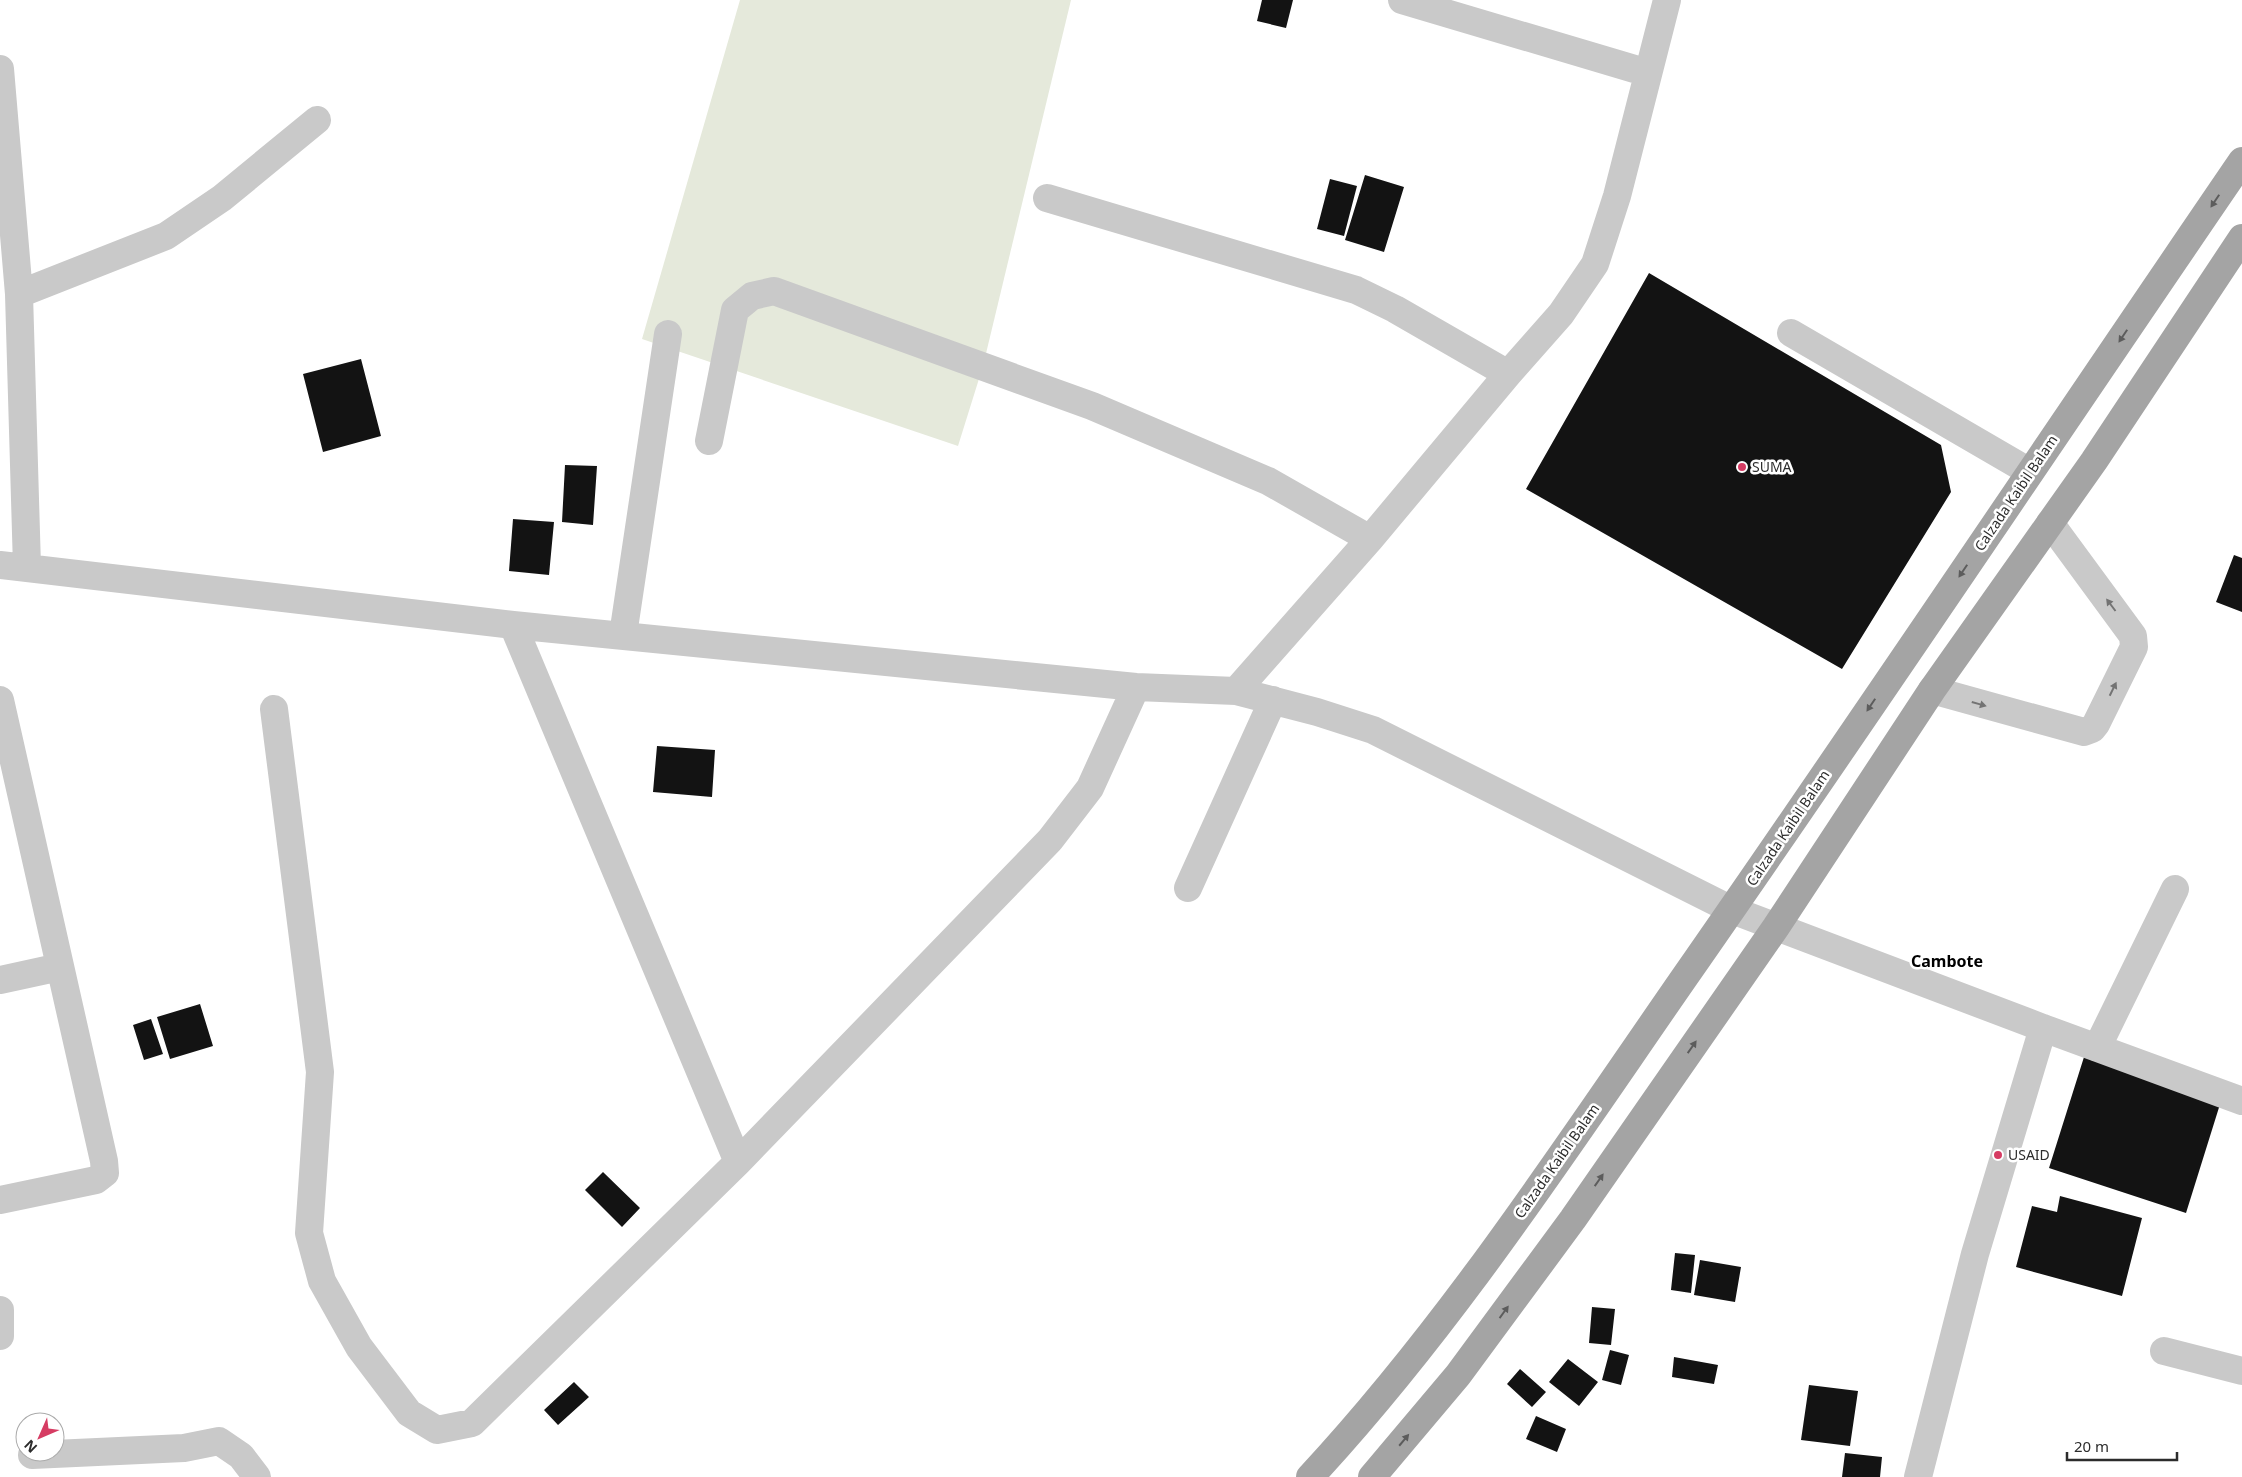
<svg xmlns="http://www.w3.org/2000/svg" width="2242" height="1477" font-family="'Noto Sans',sans-serif">
<rect width="100%" height="100%" fill="#fff"/>
<!-- green -->
<path fill="#e5e9db" d="M740,0H1071L983,366L958,446L642,339Z"/>
<!-- building -->
<path fill="#131313" d="M1262,0H1293L1286,28L1257,21Z
M1365,175L1404,187L1384,252L1345,240Z
M1330,179L1357,186L1344,236L1317,229Z
M1649,273L1941,445L1951,492L1842,669L1526,489Z
M361,359L381,436L323,452L303,374Z
M565,465L597,466L593,525L562,522Z
M513,519L554,522L549,575L509,571Z
M2234,555L2242,558V612L2216,602Z
M657,746L715,750L712,797L653,792Z
M200,1004L213,1046L170,1059L157,1017Z
M151,1019L163,1054L144,1060L133,1025Z
M2084,1057L2221,1101L2186,1213L2049,1168Z
M603,1172L640,1208L622,1227L585,1190Z
M2060,1196L2142,1218L2122,1296L2016,1267L2032,1206L2057,1212Z
M1675,1253L1695,1255L1691,1293L1671,1290Z
M1700,1260L1741,1267L1735,1302L1694,1295Z
M1592,1307L1615,1309L1611,1345L1589,1343Z
M1610,1350L1629,1355L1621,1385L1602,1380Z
M1674,1357L1718,1365L1714,1384L1672,1377Z
M1568,1359L1598,1382L1579,1406L1549,1382Z
M1520,1369L1546,1392L1532,1407L1507,1384Z
M574,1382L589,1397L558,1425L544,1410Z
M1809,1385L1858,1391L1850,1446L1801,1440Z
M1536,1416L1566,1429L1557,1452L1526,1439Z
M1845,1453L1882,1457L1880,1477H1842Z"/>
<g fill="none" stroke-linecap="round" stroke-linejoin="round">
<!-- minor -->
<path stroke="#c9c9c9" stroke-width="28" d="M1402,0L1648,73
M0,69L19,294L27,567
M1047,198L1356,290L1395,309L1508,374
M19,294L166,236L222,198L317,120
M1791,333L2030,472
M709,441L735,310L752,296L774,291L1092,406L1268,481L1370,539
M0,565L513,625L1136,687L1236,691L1317,712L1373,730L1732,910L2043,1028L2242,1101
M513,625L738,1162
M623,635L668,334
M1932,690L2084,732L2092,729L2096,724L2134,647L2133,636L2050,523
M1236,691L1370,539L1508,374L1561,314L1595,264L1617,196L1667,0
M0,700L104,1161L105,1173L96,1180L0,1200
M274,709L320,1072L309,1233L322,1281L359,1347L409,1413L437,1430L472,1423L738,1162L1050,840L1090,788L1136,687
M1188,888L1273,700
M0,980L60,967
M2097,1048L2175,889
M0,1310V1336
M2164,1351L2242,1371
M32,1455L184,1448L219,1441L241,1456L257,1477
M1918,1477L1975,1254L2043,1028"/>
<!-- major -->
<path stroke="#a4a4a4" stroke-width="28" d="M1310,1477C1451,1325 1566,1148 1684,978C1873,707 2056,433 2242,161
M1372,1477L1458,1375L1573,1219L1776,927L1932,690L2094,461L2242,238"/>
</g>
<!-- one-way arrows -->
<defs><path id="oneway-solid" d="M-6-.8H1V-3.2L6.5 0L1 3.2V.8H-6Z" transform="scale(1.25)"/></defs>
<g fill="#5c5c5c">
<use href="#oneway-solid" transform="translate(2215 201) rotate(124)"/>
<use href="#oneway-solid" transform="translate(2123 336) rotate(124)"/>
<use href="#oneway-solid" transform="translate(1963 571) rotate(124)"/>
<use href="#oneway-solid" transform="translate(1871 705) rotate(124)"/>
<use href="#oneway-solid" transform="translate(1692 1047) rotate(-55)"/>
<use href="#oneway-solid" transform="translate(1599 1180) rotate(-55)"/>
<use href="#oneway-solid" transform="translate(1504 1312) rotate(-54)"/>
<use href="#oneway-solid" transform="translate(1404 1440) rotate(-50)"/>
</g>
<g fill="#737373">
<use href="#oneway-solid" transform="translate(2111 605) rotate(-127)"/>
<use href="#oneway-solid" transform="translate(2113 689) rotate(-64)"/>
<use href="#oneway-solid" transform="translate(1979 704) rotate(16)"/>
</g>
<!-- markers -->
<g fill="#d63c63" stroke="#fff" stroke-width="2">
<circle cx="1742" cy="467" r="5"/>
<circle cx="1998" cy="1155" r="5"/>
</g>
<g text-anchor="middle" stroke-width="5" stroke-linejoin="round" paint-order="stroke">
<!-- poi labels -->
<g font-size="14" fill="#2c2c2c" stroke="#fff" text-anchor="start">
<text x="1752" y="472">SUMA</text>
<text x="2008" y="1160">USAID</text>
</g>
<!-- street labels -->
<g font-size="14" fill="#2c2c2c" stroke="#fff">
<text transform="translate(2016 493) rotate(-56)" y="5">Calzada Kaibil Balam</text>
<text transform="translate(1788 828) rotate(-56)" y="5">Calzada Kaibil Balam</text>
<text transform="translate(1557 1161) rotate(-55)" y="5">Calzada Kaibil Balam</text>
</g>
<!-- quarter labels -->
<g font-size="16" font-weight="bold" fill="#000" stroke="#fff">
<text x="1947" y="967">Cambote</text>
</g>
</g>
<!-- north arrow -->
<g transform="translate(40 1437) rotate(225)"><circle r="24" fill="#ffffff" stroke="#ababab"/>
<path d="M0-4L9 19L0 12L-9 19Z" fill="#d63c63"/>
<text y="-8" font-size="14" font-weight="bold" text-anchor="middle" fill="#2c2c2c">N</text>
</g>
<!-- scale -->
<path d="M2067 1452v8h110v-8" fill="none" stroke="#2c2c2c" stroke-width="2.5"/>
<text x="2074" y="1452" font-size="15" fill="#2c2c2c" stroke="#ffffff" stroke-width="4" paint-order="stroke">20 m</text>
</svg>
